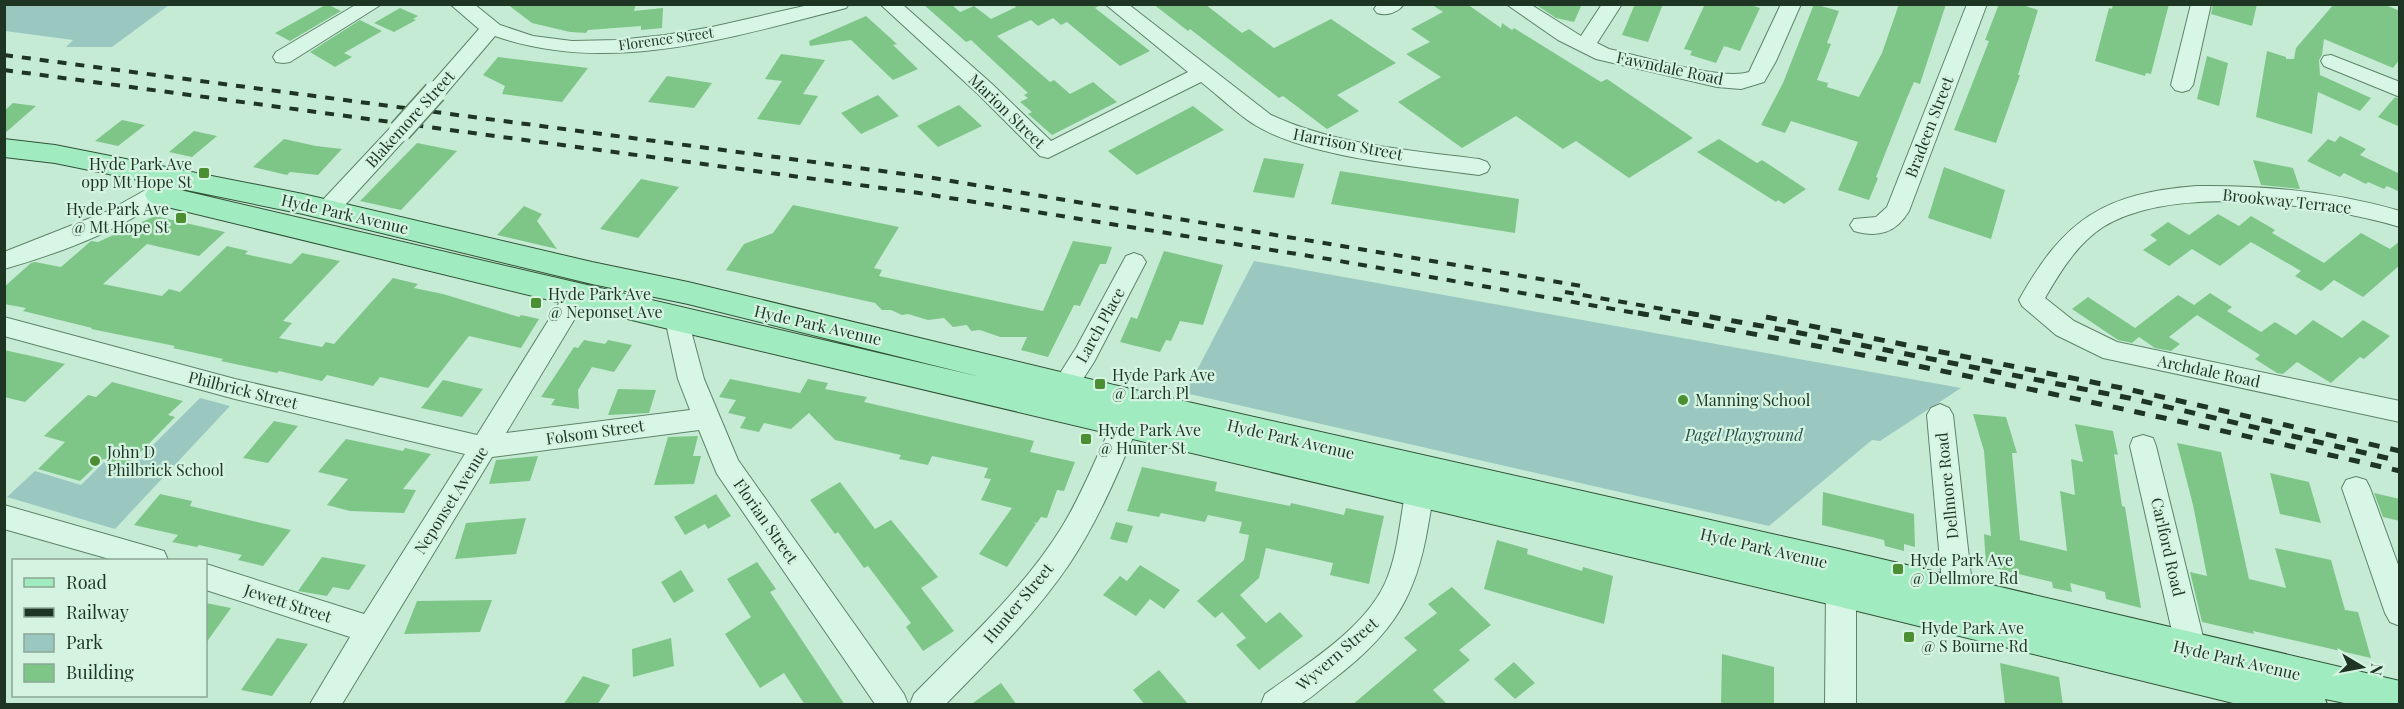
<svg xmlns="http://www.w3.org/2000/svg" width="2404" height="709" font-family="'Playfair Display',serif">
<rect width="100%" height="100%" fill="#c5ebd5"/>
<!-- green -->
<path fill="#9ac8c1" d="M5,4H169V5L112,47H66L73,40L5,31Z
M1254,261L1961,388L1880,441L1872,440L1769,526L1185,393Z
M200,398L230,406L115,529L7,497L35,471L81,485L104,462L129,469Z"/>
<!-- building -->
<path fill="#7ec688" d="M327,4L341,11L290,41L275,33Z
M507,4H636L634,11L663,8L662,28L641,30V26L588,30L586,33L570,32L532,23Z
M923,4H951L960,12L974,6L991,19L1016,7L1012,4H1102L1095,8L1150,51L1120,66L1067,22L1061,25L1053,18L1038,26L1031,20L997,36L1050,82L1054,80L1070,94L1093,82L1117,102L1052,135L1028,114L1032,112L1020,102L1028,98L1024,95L1028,93L971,40L966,42Z
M1153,4H1205L1242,33L1249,29L1274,48L1331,19L1396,63L1337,95L1359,111L1327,129L1283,96L1279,98L1190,29L1188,31Z
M1431,4H1467L1501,28L1502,23L1512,30L1514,28L1601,82L1607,79L1693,138L1629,178L1576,141L1563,149L1516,116L1462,148L1398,102L1441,77L1406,54L1430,42L1411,29L1443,12Z
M1535,4H1582L1574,22L1556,18Z
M1635,4H1663L1648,42L1622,35Z
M1705,4H1748L1760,8L1740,51L1724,46L1716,63L1690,55L1692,51L1684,49Z
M1814,4L1839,11L1827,43L1831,44L1817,80L1828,83L1827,87L1859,97L1882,53L1899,4H1946L1920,84L1914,82L1907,98L1876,177L1878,178L1869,200L1838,190L1858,142L1791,121L1785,133L1761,125L1783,83Z
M1999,4H2019L2038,10L2018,75H2020L1996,143L1954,130L1989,41L1985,40Z
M2113,4H2169L2151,74L2146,73L2145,76L2095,61L2109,8L2112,9Z
M2213,4H2257L2252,26L2211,14Z
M2334,4H2383L2400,11V59L2393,68L2324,39L2322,55L2319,60L2320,75L2371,98L2360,111L2318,92L2312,134L2256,117L2267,51L2286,57V59H2294L2296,48Z
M400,8L418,16L413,19L416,20L394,32L374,23Z
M866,16L897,44L893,45L918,69L893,80L851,40L810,46L809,41Z
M360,20L382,31L344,53L352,57L335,67L310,52Z
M781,54L825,60L803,94L818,96L800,125L757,119L782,81L765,79Z
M2207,56L2228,63L2219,106L2197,99Z
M498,57L588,68L562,102L502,94L505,86L483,75Z
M667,76L712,83L694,108L648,102Z
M878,95L899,116L861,134L841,113Z
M2395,97L2400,99V127L2378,117Z
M13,103L36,106L4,134V111Z
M959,105L982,126L938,147L917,126Z
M1193,106L1224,130L1137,175L1108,151Z
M122,120L145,125L118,146L95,141Z
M194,131L217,136L192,157L169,152Z
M2340,136L2366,149L2360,155L2400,174V192L2387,186L2384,189L2368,182L2366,184L2344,173L2340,177L2307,161L2328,139L2335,142Z
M284,139L316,146L342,149L318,175L290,172L287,175L253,167Z
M1719,139L1757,163L1762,160L1806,189L1784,204L1778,200L1776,202L1697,152Z
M417,143L457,151L401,210L360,201Z
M1264,158L1304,164L1294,198L1253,192Z
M2253,160L2293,168L2300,189L2261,185Z
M1944,167L2005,190L1991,239L1928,218Z
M1340,171L1519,199L1515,233L1331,204Z
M641,179L679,187L638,238L600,229Z
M793,205L899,227L874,268L882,270L879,276L1043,311L1073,241L1112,247L1106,264H1100L1080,306L1074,305L1048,357L1021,350L1027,337H1000L980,330L971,331L967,325L953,327L944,318L928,320L908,314L902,315L891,310H882L875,303L726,270L744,244L773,233Z
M524,206L542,214L537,221L557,249L497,235Z
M2218,214L2239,226L2251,216L2275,230L2272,233L2324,263L2361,233L2390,249L2400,241V265L2363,297L2334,280L2321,291L2295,276L2301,271L2251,242L2220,266L2192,249L2169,266L2143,250L2157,240L2150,235L2168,222L2189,235Z
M155,216L225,232L199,256L147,244L103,284L162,296L169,289L180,292L227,246L248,251L245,254L291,264L302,253L340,261L283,321L292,323L279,338L322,347L326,342L334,344L393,278L418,284L414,288L443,294L519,317L521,315L539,319L521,348L469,336L428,388L380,377L373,386L327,375L322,381L279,371L277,373L221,361L223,359L173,348L175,346L91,329L92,328L23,311L26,308L4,304V287L31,263L35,262L61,267L91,241L98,242Z
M1164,251L1223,265L1203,325L1180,321L1171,341L1166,340L1160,352L1120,342L1131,317L1137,319Z
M2210,293L2232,307L2227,311L2261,332L2275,322L2296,335L2313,320L2342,338L2363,320L2390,336L2364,359L2360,357L2331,383L2297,362L2283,374L2277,373L2255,359L2260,355L2197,315L2169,337L2180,344L2171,351L2155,348L2139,337L2132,343L2118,340L2072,309L2088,297L2135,328L2178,295L2194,305Z
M584,340L605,344L608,340L632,345L614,372L592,367L578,390L579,409L551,405L555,399L541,397L574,347L578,348Z
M4,350L36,357L65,364L25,402L4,397Z
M730,379L800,393L808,379L828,383L825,389L867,397L864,402L1034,441L1030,452L1075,462L1064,491L1057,490L1047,518L1041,517L1037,523L1034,522L1036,524L1007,567L979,554L1012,508L981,500L991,479L984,478L988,468L932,456L928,465L899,459L901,455L835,440L809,413L791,429L764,423L759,432L740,428L746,417L728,413L736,400L719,397Z
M443,380L483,389L462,417L421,408Z
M112,382L183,401L168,415L175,417L127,466L103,459L80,481L38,469L65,442L44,436L88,395L96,397Z
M618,389L656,390L649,413L608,415Z
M1973,414L2006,417L2017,453H2012L2020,540L2067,551L2060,491L2075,495L2071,459L2083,462L2075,424L2113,431L2118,455L2114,454L2122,506L2125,507L2141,608L2106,599L2105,592L2070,583L2072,592L2053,588L2052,582L1986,566L1984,534L1991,536L1984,451Z
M274,421L298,426L268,463L243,458Z
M698,436L693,456H701L694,484L654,485L668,437Z
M346,439L403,451L405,448L431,454L403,489L416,490L404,513L350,511L327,505L348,479L318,472Z
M2177,443L2221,452L2249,579L2286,588L2275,548L2331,560L2345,610L2358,612L2371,658L2253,631L2254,634L2202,622L2190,572L2207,576L2193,505Z
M538,456L530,481L489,484L496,460Z
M1142,467L1217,482L1215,491L1290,506L1291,503L1344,515L1346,508L1384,516L1369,584L1330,575L1333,563L1266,548L1259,578L1240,595L1266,623L1280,612L1303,636L1259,670L1236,645L1246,638L1222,612L1215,618L1197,601L1244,560L1249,535L1239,533L1242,522L1208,515L1205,522L1161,513L1159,517L1127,511Z
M2270,473L2309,482L2321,523L2280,514Z
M840,482L875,529L891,520L938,577L921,588L954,631L923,651L906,627L911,623L868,566L864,568L838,532L835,534L810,500Z
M1823,492L1914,514L1915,547L1904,544V551L1885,546L1884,540L1822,525Z
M2374,493L2400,499V521L2383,517Z
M160,494L192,501L190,506L291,530L263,566L238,560L242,555L199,545L197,547L172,542L178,535L134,525Z
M716,494L731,516L708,529L705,524L685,535L674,517Z
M526,518L516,554L455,559L466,523Z
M1116,522L1133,526L1127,543L1110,539Z
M1497,540L1528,549L1527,554L1582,571L1583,567L1613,576L1604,624L1484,589Z
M322,557L366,565L349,590L333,587L327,596L298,591Z
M757,562L776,589L770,592L845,705H805L784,673L760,688L725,634L751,617L727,579Z
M1140,565L1180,590L1164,609L1150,599L1136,616L1103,595L1120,576L1127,581Z
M681,570L694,591L674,603L661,582Z
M1452,587L1491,625L1459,650L1470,660L1433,690L1448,705H1352L1417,650L1404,638L1437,613L1428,604Z
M492,600L480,632L404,634L417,601Z
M206,603L231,608L206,643Z
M277,638L308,644L272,696L241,690Z
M671,638L674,666L633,677L632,649Z
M1722,654L1774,667V705H1721Z
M1514,662L1535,683L1515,699L1494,679Z
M2000,663L2059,677L2063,705H2005Z
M1159,670L1189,705H1145L1133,690Z
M583,676L610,685L597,705H563Z
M1001,683L1017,705H970Z"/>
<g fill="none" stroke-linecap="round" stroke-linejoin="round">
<!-- minor casing -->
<g stroke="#5d8467" stroke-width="2">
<path id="minor" d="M357,4H382L290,62L283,63L276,62L273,57L276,52Z
M450,4H474L500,25L533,36L572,41L618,40L665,35L712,27L813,4H849L846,8C733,37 609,76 495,36L443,97L435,99L427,97L424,92L479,29Z
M880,4H902L992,84L1051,141L1188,72L1105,4H1128L1271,115C1336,145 1408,150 1479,159L1487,162L1490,167L1487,172L1479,175C1415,166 1309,158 1255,125C1236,113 1219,96 1201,82L1048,158L1040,156L978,94Z
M1404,4C1398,13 1386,16 1377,13L1374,9L1378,4Z
M1506,4H1530L1581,36L1602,4H1622L1597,43L1609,49C1641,56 1722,81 1749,72L1781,4H1801L1776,61L1764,82L1741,89L1717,87L1596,59L1558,40Z
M1967,4H1987L1909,211C1896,233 1878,238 1854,231L1850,225L1854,219L1876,217L1887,207Z
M2191,4H2211L2193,85L2189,90L2182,92L2175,90L2171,85Z
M2331,55L2400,82V97L2324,66L2321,61L2324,56Z
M400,124L408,126L411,131L408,136L335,216L327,218L319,216L315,210L319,204L392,126Z
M175,171L183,174L186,179L183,184C132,226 67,251 4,269V252L108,211L149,188L167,174Z
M2197,186C2264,185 2335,192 2400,211V227C2321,204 2175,183 2103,227C2077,244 2060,272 2045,298L2074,321L2117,342L2400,401V422L2103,358L2056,335L2022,306L2019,300C2064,219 2104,193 2197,186Z
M1134,253L1142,256L1146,262L1094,362L1074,393L1065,396L1056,393L1052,386L1076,348L1126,256Z
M577,286L586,289L589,295L506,433L690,410L678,379L665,319L668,312L677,310L686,312L704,379L738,460L904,694L908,704H875L717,474L699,430L492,457L342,704H310L350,637L206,590V564L364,614L465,454L235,399L4,336V317L235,379L477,435L568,289Z
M1940,404L1949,408L1953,415L1973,594L1968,603L1958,607L1948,603L1943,594L1927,415L1931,408Z
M1126,412L1135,415L1139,423C1119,471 1099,519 1070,563C1035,615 989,660 946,704H910L914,694C965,642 1021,592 1060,530C1083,494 1097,453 1117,415Z
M2143,435L2153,438L2156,446L2206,649L2202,659L2191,663L2180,659L2176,649L2130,446L2133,438Z
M2356,477L2366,480L2370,488L2400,570V626L2390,622L2385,613L2342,488L2346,480Z
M1419,482L1429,486C1435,498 1430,512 1428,526C1416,598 1392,634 1335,678C1324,686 1313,697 1302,703C1292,708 1272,704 1261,704L1265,694C1306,664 1370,626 1388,576C1398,550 1400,521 1405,494L1409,486Z
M4,505L154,548L164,551L168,560H113L4,529Z
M1841,578L1851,582L1856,591V704H1825L1826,591L1831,582Z"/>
</g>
<!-- major casing -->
<g stroke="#315237" stroke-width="2">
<path id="major" d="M4,139L55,145L303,194L592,262L688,282L1135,390L1839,549L2400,681V704H2349L2325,699L2327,704H2237L1841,607L677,331L159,205L149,202L145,195L149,188L159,185L981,377L688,304L592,284L303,214L55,163L4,157Z"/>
</g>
<!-- minor -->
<use href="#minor" fill="#d8f6e5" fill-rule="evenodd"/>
<!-- major -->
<use href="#major" fill="#a0ebbf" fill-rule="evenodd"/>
<!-- rail-far1 -->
<path stroke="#1f3524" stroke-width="4" stroke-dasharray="9 9" stroke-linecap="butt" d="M4,55L927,177L1582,286
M4,70L919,193L1334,260L1647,315
M1565,292L1697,315"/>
<!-- rail -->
<path stroke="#1f3524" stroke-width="5" stroke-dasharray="11 11" stroke-linecap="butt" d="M1638,313C1894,358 2147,413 2400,471
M1688,313L1790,331L2129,398L2400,461
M1766,317L2127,389L2400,451"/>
<!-- minor-bridge casing -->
<g stroke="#5d8467" stroke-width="25" stroke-linecap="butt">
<path id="minor-bridge" d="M400,131L435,92"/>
</g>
<!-- minor-bridge -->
<use href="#minor-bridge" stroke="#d8f6e5" stroke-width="22"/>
</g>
<!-- markers -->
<g fill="#4c8e32" stroke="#d4f3e1" stroke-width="2">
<rect x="198" y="167" width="12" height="12" rx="3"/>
<rect x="175" y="212" width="12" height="12" rx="3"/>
<rect x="530" y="297" width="12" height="12" rx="3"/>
<rect x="1094" y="378" width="12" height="12" rx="3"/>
<circle cx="1683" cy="400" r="6"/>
<rect x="1080" y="433" width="12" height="12" rx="3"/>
<circle cx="95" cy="461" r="6"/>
<rect x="1892" y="563" width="12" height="12" rx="3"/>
<rect x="1903" y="631" width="12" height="12" rx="3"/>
</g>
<g text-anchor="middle" stroke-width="4.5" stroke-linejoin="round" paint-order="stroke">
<!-- far-street labels -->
<g font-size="14" fill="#1f3524" stroke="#d4f3e1">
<text transform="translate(666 39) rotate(-8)" y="5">Florence Street</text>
</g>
<!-- street labels -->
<g font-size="16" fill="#1f3524" stroke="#d4f3e1">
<text transform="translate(1670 68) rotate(12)" y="6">Fawndale Road</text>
<text transform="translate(1007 111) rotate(44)" y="6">Marion Street</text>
<text transform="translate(410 119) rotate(-48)" y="6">Blakemore Street</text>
<text transform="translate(1929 127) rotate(-69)" y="6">Bradeen Street</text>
<text transform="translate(1348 144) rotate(11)" y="6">Harrison Street</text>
<text transform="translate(2287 201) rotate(6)" y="6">Brookway Terrace</text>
<text transform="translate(345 214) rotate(13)" y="6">Hyde Park Avenue</text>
<text transform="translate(818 325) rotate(13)" y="6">Hyde Park Avenue</text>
<text transform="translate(1100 325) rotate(-61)" y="6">Larch Place</text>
<text transform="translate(2209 371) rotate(12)" y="6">Archdale Road</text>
<text transform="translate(243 390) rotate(14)" y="6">Philbrick Street</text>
<text transform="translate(595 432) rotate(-8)" y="6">Folsom Street</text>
<text transform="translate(1291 439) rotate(13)" y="6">Hyde Park Avenue</text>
<text transform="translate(1947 486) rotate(-96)" y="6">Dellmore Road</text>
<text transform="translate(451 500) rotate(-58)" y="6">Neponset Avenue</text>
<text transform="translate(766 521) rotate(55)" y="6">Florian Street</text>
<text transform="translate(2168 547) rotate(77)" y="6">Carlford Road</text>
<text transform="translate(1764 548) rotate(13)" y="6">Hyde Park Avenue</text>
<text transform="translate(288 603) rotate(18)" y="6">Jewett Street</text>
<text transform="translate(1018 603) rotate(-50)" y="6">Hunter Street</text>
<text transform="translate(1337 654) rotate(-41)" y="6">Wyvern Street</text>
<text transform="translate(2237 660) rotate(13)" y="6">Hyde Park Avenue</text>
</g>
<!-- poi labels -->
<g font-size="16" fill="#1f3524" stroke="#d4f3e1" text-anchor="start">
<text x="192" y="170" text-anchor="end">Hyde Park Ave<tspan x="192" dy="18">opp Mt Hope St</tspan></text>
<text x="169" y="215" text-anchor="end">Hyde Park Ave<tspan x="169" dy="18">@ Mt Hope St</tspan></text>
<text x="548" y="300">Hyde Park Ave<tspan x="548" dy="18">@ Neponset Ave</tspan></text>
<text x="1112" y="381">Hyde Park Ave<tspan x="1112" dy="18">@ Larch Pl</tspan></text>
<text x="1695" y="406">Manning School</text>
<text x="1098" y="436">Hyde Park Ave<tspan x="1098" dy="18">@ Hunter St</tspan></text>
<text x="107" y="458">John D<tspan x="107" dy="18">Philbrick School</tspan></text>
<text x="1910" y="566">Hyde Park Ave<tspan x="1910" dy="18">@ Dellmore Rd</tspan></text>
<text x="1921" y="634">Hyde Park Ave<tspan x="1921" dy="18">@ S Bourne Rd</tspan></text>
</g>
<!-- park labels -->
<g font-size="16" font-style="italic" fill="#28504f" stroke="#d4f3e1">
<text x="1744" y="441">Pagel Playground</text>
</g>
</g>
<!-- border -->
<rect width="2404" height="709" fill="none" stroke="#1f3524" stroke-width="12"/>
<!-- legend -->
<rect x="12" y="559" width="195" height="138" fill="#d4f3e1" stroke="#8ca795" stroke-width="1.5"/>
<rect x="24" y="578" width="30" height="9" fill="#a0ebbf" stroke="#8ca795" stroke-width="1.5"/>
<text x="66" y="589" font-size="18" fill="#1f3524">Road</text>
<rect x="24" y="608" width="30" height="9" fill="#1f3524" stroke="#8ca795" stroke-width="1.5"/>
<text x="66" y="619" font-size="18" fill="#1f3524">Railway</text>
<rect x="24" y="634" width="30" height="18" fill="#9ac8c1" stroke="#8ca795" stroke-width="1.5"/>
<text x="66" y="649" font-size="18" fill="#1f3524">Park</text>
<rect x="24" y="664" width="30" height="18" fill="#7ec688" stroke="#8ca795" stroke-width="1.5"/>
<text x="66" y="679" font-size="18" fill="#1f3524">Building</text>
<!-- north arrow -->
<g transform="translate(2362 667) rotate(100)" stroke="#d4f3e1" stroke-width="4.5" paint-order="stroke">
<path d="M0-4.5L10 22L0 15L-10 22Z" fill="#1f3524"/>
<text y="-9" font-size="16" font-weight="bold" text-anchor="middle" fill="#1f3524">N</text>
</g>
</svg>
